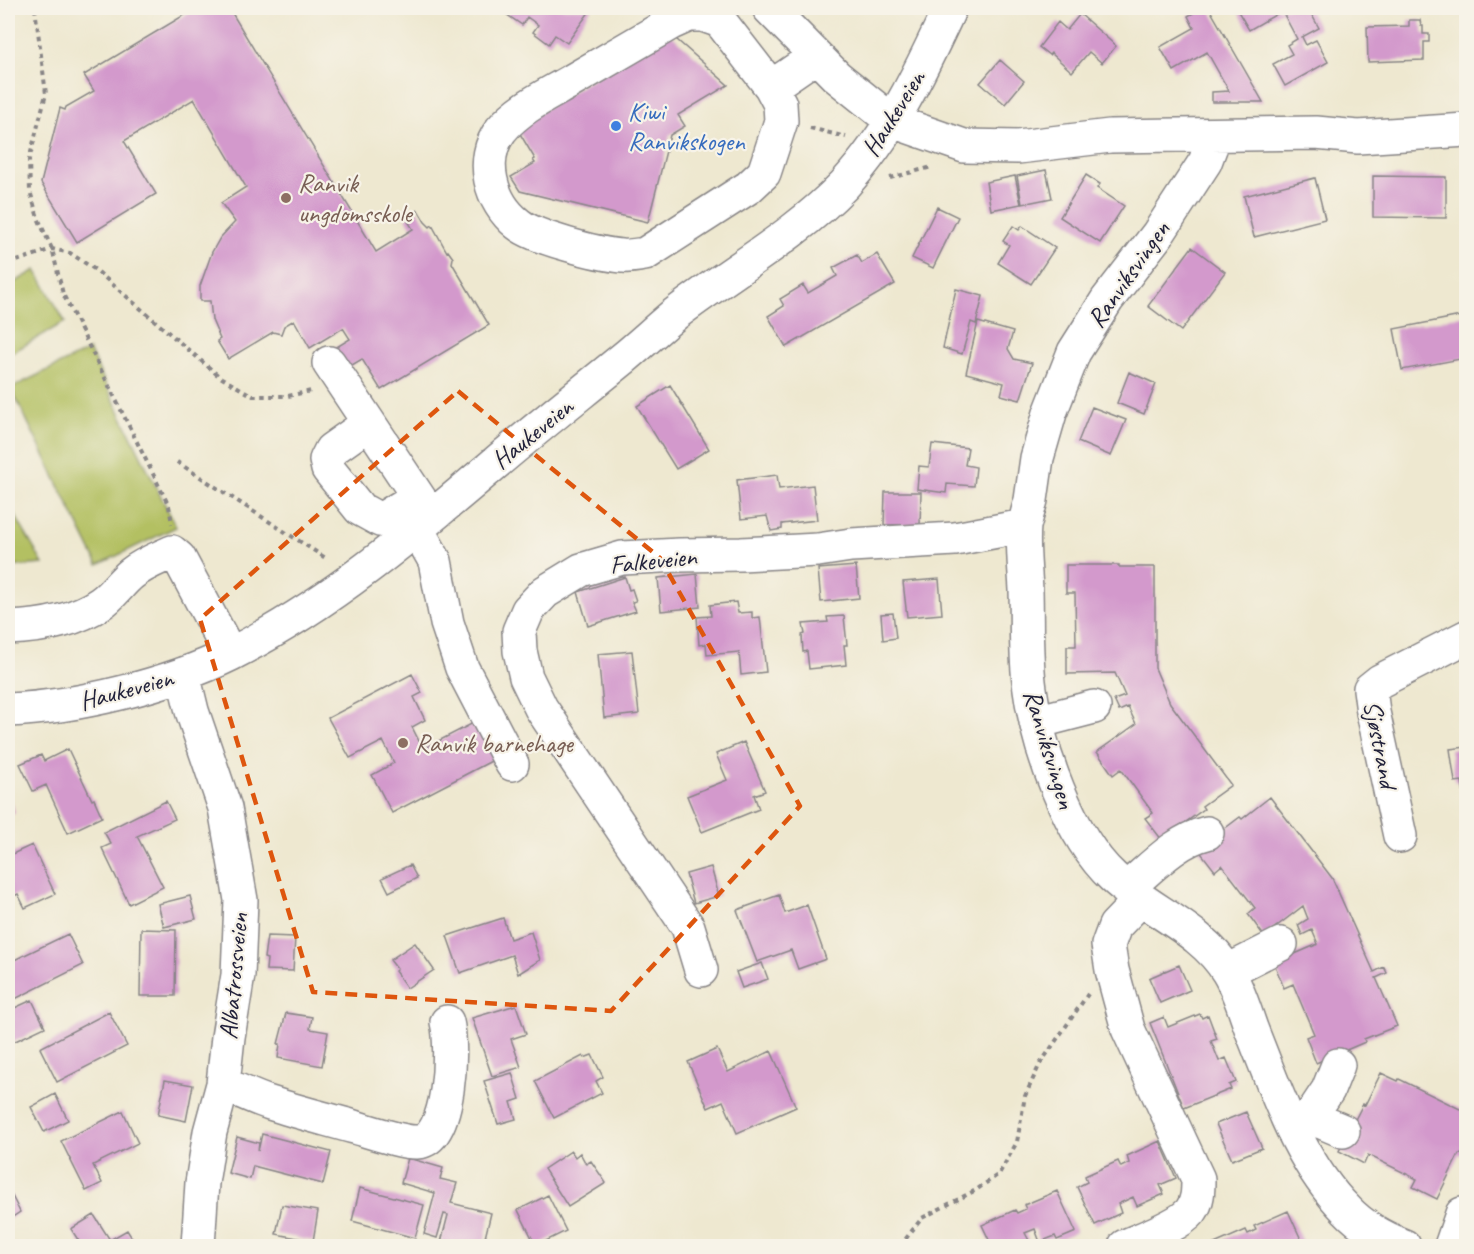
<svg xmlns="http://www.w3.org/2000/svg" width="1474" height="1254" font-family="Caveat,sans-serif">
<rect width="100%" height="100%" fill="#f7f3e8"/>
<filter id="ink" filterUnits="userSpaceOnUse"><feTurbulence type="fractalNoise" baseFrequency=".0167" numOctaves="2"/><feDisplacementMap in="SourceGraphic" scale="12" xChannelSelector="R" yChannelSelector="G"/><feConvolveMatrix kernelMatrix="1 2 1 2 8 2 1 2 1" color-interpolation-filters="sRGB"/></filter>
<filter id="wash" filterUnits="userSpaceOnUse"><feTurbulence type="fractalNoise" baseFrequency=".008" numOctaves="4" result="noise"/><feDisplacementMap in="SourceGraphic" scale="24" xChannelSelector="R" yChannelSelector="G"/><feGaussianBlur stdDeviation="1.35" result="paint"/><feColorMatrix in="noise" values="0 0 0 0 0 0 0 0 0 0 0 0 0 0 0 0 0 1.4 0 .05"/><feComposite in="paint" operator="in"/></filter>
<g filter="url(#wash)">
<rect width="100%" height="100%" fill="#eee8d0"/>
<!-- green -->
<path fill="#b3c062" stroke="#6a714e" stroke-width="1.5" d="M36,270L65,322L8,355V286Z
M89,350L176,527L98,565L11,388Z
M8,503L43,564L8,567Z"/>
<g id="blocks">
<!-- building -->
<path fill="#d399cc" d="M196,8H229L376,252L413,229L406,218L418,210L425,222L430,227L432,225L447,252L448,251L453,258L452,263L489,325L381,390L362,359L347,368L335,348L350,339L343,328L310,348L294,320L284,326L281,334L273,332L228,359L217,341L220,339L212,320L210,301H200V286L212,252L220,238L235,222L221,203L246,187L194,99L124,141L156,194L77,242L41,183L60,108L65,110L66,107L94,91L84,75Z
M511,8H592L567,43L555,35L549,44L533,32L538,25L527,17L522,25L506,14Z
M1192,8H1209L1263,102H1212V92L1229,91L1207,52L1174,71L1160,47L1194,28L1188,16L1195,12Z
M1236,8H1308L1319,28L1302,37L1306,45L1316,40L1328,62L1285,86L1273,64L1292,54L1287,45L1297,39L1282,11L1249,30Z
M1080,14L1116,46L1102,63L1089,52L1072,72L1051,53L1049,55L1039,47L1058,22L1067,30Z
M1409,20H1420L1421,26H1423V34H1429V42H1424V60L1368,62L1367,27L1409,26Z
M668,32L728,85L678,115L685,126L670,135L648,222L520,191L511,177L535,163L533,160L535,159L516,127Z
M1000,60L1024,81L1005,104L980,83Z
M1046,170L1052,198L1022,204L1017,176Z
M1086,175L1100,184L1097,188L1124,206L1100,243L1060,217Z
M1015,176L1021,204L991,210L986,182Z
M1373,176L1446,177V218L1373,217Z
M1315,178L1325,219L1254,237L1244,196Z
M937,207L958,217L933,268L912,258Z
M1013,226L1019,230L1022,226L1055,248L1031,284L998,263L1009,245L1003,241Z
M1192,247L1225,272L1181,331L1148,306Z
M877,254L895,284L786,347L768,316L784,306L780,299L803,285L808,293L837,276L833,268L857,255L862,263Z
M956,289L983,296L976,324L971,322L962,354L943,348Z
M1466,315V358L1402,370L1394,329Z
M978,322L1013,332L1008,349L1014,359L1032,363L1020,400L1001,395L1004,383L966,373Z
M1129,372L1156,384L1144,414L1117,403Z
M670,385L709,449L676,469L637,406Z
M1092,407L1126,420L1111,456L1078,442Z
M932,444L968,448L965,465L976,467L974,486L947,484L946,493L917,489L919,466L929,467Z
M777,475L779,489L813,485L817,520L782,524V529L771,531L767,516L741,519L737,480Z
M885,492H921L920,525H884Z
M1066,565H1119V567H1155V668L1170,703L1231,785L1202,806L1204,809L1186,822L1189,826L1162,840L1145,818L1153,813L1121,769L1113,775L1097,752L1136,724L1128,707L1119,711L1114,700L1125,696L1115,673L1067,674V646H1076L1075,593H1066Z
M856,566L859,598L821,602L818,569Z
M697,574L700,607L661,611L658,578Z
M625,577L629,590L632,589L636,601L632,602L636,611L588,626L578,592Z
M939,579L942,614L907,617L903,582Z
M736,602L738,613L752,612V618L760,617L766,672L741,675L739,652L707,655L706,644L699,645L697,617L711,616L710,605Z
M893,613L896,638L883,640L881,614Z
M844,616L847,645H844L846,665L809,669L807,651L803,652L802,635L805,634L803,624L828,622L827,617Z
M632,651L639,714L604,718L598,654Z
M412,674L422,693L414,697L425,720L412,727L423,749L485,717L497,758L392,813L372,775L394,763L383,741L350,758L328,718Z
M744,742L765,791L754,795L759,809L702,832L687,796L727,780L716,754Z
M1466,747V802H1465L1462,781L1455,782L1450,749Z
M68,749L92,800L94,799L102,817L68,833L46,785L33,791L20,764L41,755L44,761Z
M8,796L15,812L8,816Z
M1270,797L1332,878L1374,972L1384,967L1387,973L1376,978L1397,1026L1364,1039L1365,1042L1316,1063L1306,1037L1314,1034L1293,984L1284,988L1274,963L1318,944L1312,930L1302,935L1298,925L1308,919L1303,906L1264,936L1248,914L1255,908L1222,865L1215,871L1198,849L1240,817L1242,819Z
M166,801L175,819L137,836L163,887L129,904L102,848L111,844L104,832Z
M32,845L55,894L25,908L18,894L8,899V856Z
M410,865L417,878L389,892L382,878Z
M711,867L719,896L694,903L686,874Z
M779,895L785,913L807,905L826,959L798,969L791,950L757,962L737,910Z
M190,896L196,919L164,927L158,904Z
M503,918L510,939L531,932L540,960L518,974L512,955L460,973L447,936Z
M141,929L176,930L175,996H140Z
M68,934L83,965L15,999L8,985V963Z
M267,936L295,937L293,971L266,970L267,959L264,958Z
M415,943L434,970L407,988L395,971L397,969L390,960Z
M762,963L768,979L742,988L736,972Z
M1179,965L1190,990L1160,1003L1149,978Z
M32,1000L45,1027L9,1044L8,1011Z
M516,1005L526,1034L511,1039L521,1067L492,1076L472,1018Z
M109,1012L127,1046L57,1082L40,1048Z
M286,1013L312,1017L310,1029L328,1032L322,1066L278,1058L280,1044H278Z
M1200,1014L1202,1018L1208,1015L1217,1039L1211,1041L1219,1061L1226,1058L1236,1082L1229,1085L1231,1089L1184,1108L1150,1023L1164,1017L1168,1027Z
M717,1049L728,1072L771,1051L796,1107L737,1133L723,1101L708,1108L688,1062Z
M592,1055L603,1077L596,1081L602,1093L554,1118L535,1081L583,1056L584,1058Z
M512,1073L520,1099L511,1102L516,1119L498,1124L484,1081Z
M1381,1073L1398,1081L1399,1079L1466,1112V1155L1459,1154L1437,1199L1413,1187L1417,1179L1368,1155L1364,1164L1339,1151L1363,1104L1365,1105Z
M165,1080L193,1085L186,1121L158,1115Z
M55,1094L68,1120L44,1132L31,1107Z
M123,1111L138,1143L93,1165L102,1183L86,1191L61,1141Z
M1246,1112L1262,1148L1232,1160L1216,1124Z
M262,1134L331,1152L323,1184L253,1166L250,1179L228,1173L237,1137L259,1143L258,1151Z
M1160,1141L1176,1178L1160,1185L1164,1194L1137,1206L1133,1197L1118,1204L1121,1213L1095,1225L1077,1187L1087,1182L1085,1176L1118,1161L1121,1167L1129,1163L1127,1156Z
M571,1151L575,1157L580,1153L586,1164L591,1161L606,1183L568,1207L544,1169Z
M408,1158L443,1168L440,1179L457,1183L451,1203L491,1213L483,1246H440L448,1215L444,1214L437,1238L424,1234L435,1193L401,1183Z
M360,1188L424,1205L415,1238L352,1221Z
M1057,1191L1076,1232L1057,1240L1055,1236L1040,1242L1035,1229L1025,1233L1032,1246H992L982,1225L1015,1210L1017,1213L1026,1209L1024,1205Z
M11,1194L20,1212L8,1220V1196Z
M548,1195L566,1231L536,1246L518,1210Z
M282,1205L318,1211L313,1241L276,1234Z
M1288,1211L1304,1246H1213L1212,1245L1246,1230L1248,1234L1256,1230L1254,1226Z
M94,1215L110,1240L127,1230L137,1246H82L71,1229Z"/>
</g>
</g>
<g filter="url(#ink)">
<use href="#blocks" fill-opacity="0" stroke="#888586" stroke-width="1.5"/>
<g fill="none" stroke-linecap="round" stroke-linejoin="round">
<!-- minor casing -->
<g stroke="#888586" stroke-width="36">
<path id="minor" d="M769,8L836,76L892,121L964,146L1018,147L1110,136L1316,133L1358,137L1466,130
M689,15H703L720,21L771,87L780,104L781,121L764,173L749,187L645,254C637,255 629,257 622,256C599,254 535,238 518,224C490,202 479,159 501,130C518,109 545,96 568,83C602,63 637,43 671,23Z
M771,87L816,56
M1213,136L1211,146L1205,162L1158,234L1107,300L1074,352L1050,413L1037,458L1031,500L1024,526C1022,547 1025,568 1026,590C1027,623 1025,657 1030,689C1038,748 1069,836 1113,877C1149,911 1202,929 1228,972C1239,990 1245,1012 1252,1031C1277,1093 1299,1162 1347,1210C1362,1226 1384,1238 1404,1246
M329,363L431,516
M369,423L331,450L326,460L328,469L360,509L380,520L418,497
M417,529L435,561L447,623L462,668L512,764
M8,628C38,627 75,621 101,603C112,596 120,583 131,574C143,564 157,559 172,552L179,558L230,654
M183,674L192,711L225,808L241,900L238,975L228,1037L223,1084L210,1132L202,1183L198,1246
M8,710C78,707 168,685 231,654C327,606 411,535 492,466C535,429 580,394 624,358C641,344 658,328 675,314C731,271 795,236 844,185C892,133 921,70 950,8
M1036,722L1094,707
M1400,836L1373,712L1370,689L1380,681L1466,637
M1126,889C1150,869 1176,840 1207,833
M701,970L688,927L541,708L526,677L520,651L519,631L528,610L545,592L581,570L622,558L680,555L741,554L818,550L851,545L955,539L1024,526
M1228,971L1281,944
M223,1084C239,1090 254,1098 270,1103C298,1112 326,1119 354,1127C369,1131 403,1143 417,1142C451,1141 453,1046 447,1022
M1310,1117L1343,1131
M1292,1125L1310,1117L1328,1090L1338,1065
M1125,1246C1141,1239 1180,1225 1191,1211C1198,1201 1198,1191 1198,1179L1128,1029L1112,970L1108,945L1115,926L1140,900
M1451,1246L1462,1214"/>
</g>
<!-- path -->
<path stroke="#888586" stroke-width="4" stroke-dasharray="4.5 4.5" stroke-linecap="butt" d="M35,8L46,94L29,160L30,191L38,218L52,249L63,294L169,506L172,524
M810,128L846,137
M890,178L932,167
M8,264L52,249L70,253L97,271L220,377L253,396H288L311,391
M177,462L327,559
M900,1246L922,1218L976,1190L999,1174L1017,1142L1025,1096L1040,1064L1088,994"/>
<!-- minor -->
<use href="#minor" stroke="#fff" stroke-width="33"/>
</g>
</g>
<!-- marked area -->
<path fill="none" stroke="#de560e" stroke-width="4.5" stroke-dasharray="12 8" stroke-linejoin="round" d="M458,391L660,558L800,806L611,1011L313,992L200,619Z"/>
<!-- markers -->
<circle fill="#3f7fe0" stroke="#f7f3e8" stroke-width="2" cx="616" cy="126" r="6"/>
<g fill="#8d6e63" stroke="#f7f3e8" stroke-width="2">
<circle cx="286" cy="198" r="6"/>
<circle cx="403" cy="743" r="6"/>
</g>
<g text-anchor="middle" stroke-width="4.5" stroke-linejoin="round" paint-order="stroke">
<!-- shop labels -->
<g font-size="26" fill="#366cbe" stroke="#f7f3e8" text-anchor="start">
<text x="628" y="120">Kiwi<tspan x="628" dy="30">Ranvikskogen</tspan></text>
</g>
<!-- street labels -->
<g font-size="26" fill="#22223b" stroke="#f7f3e8">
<text transform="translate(893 113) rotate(-58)" y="9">Haukeveien</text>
<text transform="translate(1128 274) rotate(-55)" y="9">Ranviksvingen</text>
<text transform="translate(532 433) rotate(-39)" y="9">Haukeveien</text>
<text transform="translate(653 560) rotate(-6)" y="9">Falkeveien</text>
<text transform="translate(126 689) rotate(-15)" y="9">Haukeveien</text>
<text transform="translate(1381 744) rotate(79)" y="9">Sjøstrand</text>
<text transform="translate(1050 749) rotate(73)" y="9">Ranviksvingen</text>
<text transform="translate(233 976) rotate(-85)" y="9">Albatrossveien</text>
</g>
<!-- education labels -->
<g font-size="26" fill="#785e54" stroke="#f7f3e8" text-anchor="start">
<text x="298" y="192">Ranvik<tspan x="298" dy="30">ungdomsskole</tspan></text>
<text x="415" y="752">Ranvik barnehage</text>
</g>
</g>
<!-- margin -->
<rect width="1474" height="1254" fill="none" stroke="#f7f3e8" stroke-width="30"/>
</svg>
